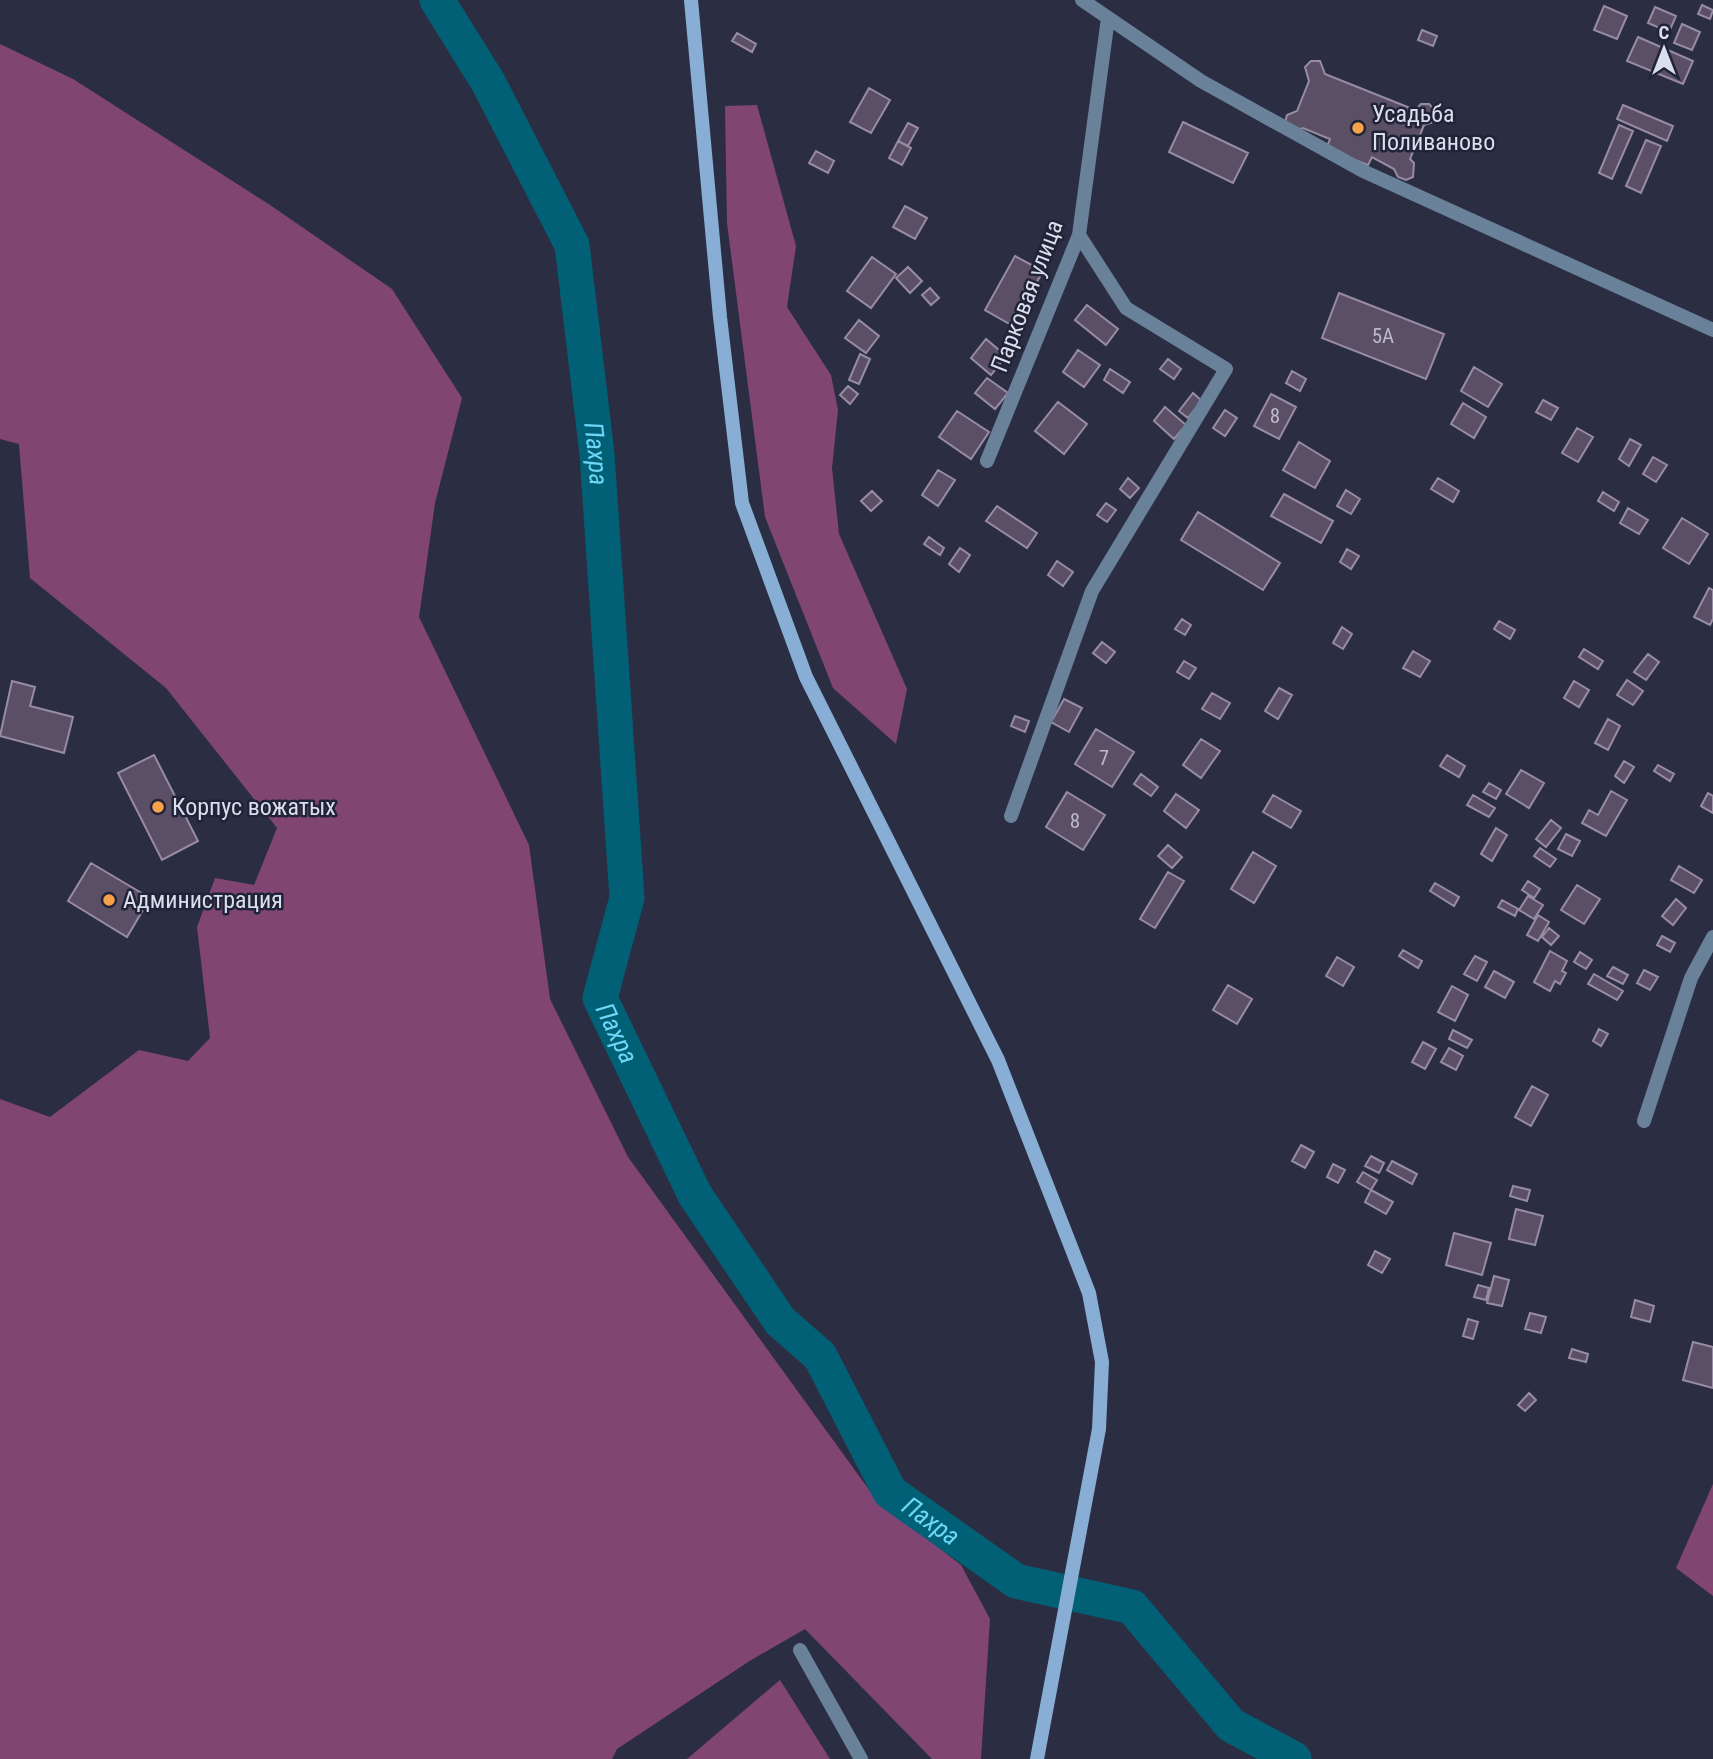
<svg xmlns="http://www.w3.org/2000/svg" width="1713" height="1759" font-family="'Roboto Condensed',sans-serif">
<rect width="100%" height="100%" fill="#2b2e43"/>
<!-- forest -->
<path fill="#814574" d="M0,44L73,79L270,205L392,289L462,398L435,503L419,617L529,845L550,999L628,1157L875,1498L961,1565L990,1619L981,1759H932L805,1629L751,1660L617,1749L612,1759H0V1099L50,1117L139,1050L188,1061L210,1038L197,927L215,878L254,885L277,828L166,688L30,578L19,444L0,439Z
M757,105L796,246L787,307L831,375L838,410L832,468L839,534L907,689L896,744L833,688L765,517L727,223L725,106Z
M1713,1484V1596L1676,1568Z
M780,1680L830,1759H687Z"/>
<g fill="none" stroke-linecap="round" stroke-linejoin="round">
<!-- river -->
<path stroke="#016076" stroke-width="35" id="s1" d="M437,0L488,82L572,245L597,454L627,898L600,998L695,1195L780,1321L820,1356L890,1492L1016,1581L1132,1607L1231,1725L1294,1759"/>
</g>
<!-- building -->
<path fill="#5a4f65" stroke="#988ca5" stroke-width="2" d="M1702,5L1713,10L1710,19L1698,14Z
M1604,6L1627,16L1617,39L1594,30Z
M1655,7L1676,16L1669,32L1648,23Z
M1682,24L1700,32L1692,50L1674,43Z
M1422,30L1437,36L1433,46L1418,40Z
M737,33L756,44L752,52L732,41Z
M1638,37L1693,61L1683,84L1627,61Z
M1311,61H1320L1325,74L1415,110L1421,104H1429L1434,109L1435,117L1431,123L1424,125L1410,159L1414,163L1413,177L1406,180L1398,177L1394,169L1372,157L1368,165L1326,149L1330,139L1303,128L1297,130L1285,123L1287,115L1297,111L1309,81L1305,67Z
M869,88L890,100L871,133L850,122Z
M1623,105L1673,126L1667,141L1617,119Z
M1183,122L1248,153L1233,183L1169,152Z
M908,123L918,128L908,146L898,141Z
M1619,125L1633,131L1612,179L1599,173Z
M1646,140L1661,146L1641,193L1626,186Z
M898,141L911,148L902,165L889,158Z
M816,151L834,161L828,173L809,163Z
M905,206L927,218L915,239L893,227Z
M1015,256L1043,271L1013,326L985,310Z
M872,257L896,274L871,308L847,291Z
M908,267L922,281L910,293L896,278Z
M930,288L939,298L931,305L922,295Z
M1339,293L1444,334L1426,379L1322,338Z
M1087,305L1118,329L1106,345L1075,320Z
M859,320L879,336L866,353L845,338Z
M986,339L1006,356L991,375L971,358Z
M1078,350L1100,365L1084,387L1063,372Z
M860,354L870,359L859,384L849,380Z
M1168,359L1181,369L1174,379L1160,369Z
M1474,367L1502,384L1488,407L1461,391Z
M1110,369L1130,382L1123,393L1104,380Z
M1292,371L1306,379L1300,391L1286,383Z
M987,378L1008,393L995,409L975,393Z
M848,386L858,394L850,404L840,395Z
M1193,393L1202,401L1188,418L1179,411Z
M1271,394L1296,407L1279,439L1254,426Z
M1543,400L1558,408L1551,420L1536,412Z
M1058,402L1087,424L1064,454L1035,431Z
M1463,403L1486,417L1474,438L1451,424Z
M1165,407L1186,425L1174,439L1154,421Z
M1225,410L1237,418L1225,436L1213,428Z
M957,411L989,432L971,459L939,437Z
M1577,428L1593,437L1578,462L1562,453Z
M1630,439L1641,445L1629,466L1619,459Z
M1299,442L1330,461L1315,488L1283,470Z
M1653,457L1667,465L1656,482L1643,474Z
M938,470L955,480L938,506L922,495Z
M1128,478L1139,488L1130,498L1120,489Z
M1438,478L1459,491L1453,502L1431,489Z
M1346,490L1360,499L1351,514L1337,506Z
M872,491L882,501L871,511L861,501Z
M1603,492L1619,502L1614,511L1598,501Z
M1284,494L1333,521L1321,543L1271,516Z
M1106,503L1116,510L1107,522L1097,515Z
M997,506L1037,533L1027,548L986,521Z
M1628,508L1648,520L1639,534L1620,523Z
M1198,512L1280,563L1263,590L1181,540Z
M1682,518L1708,534L1689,564L1663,548Z
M929,537L944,548L940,555L924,544Z
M960,548L970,555L959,572L949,564Z
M1347,549L1359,556L1351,569L1340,562Z
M1057,561L1073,572L1063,586L1048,575Z
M1709,588L1713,590V619L1710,625L1694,617Z
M1182,619L1191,625L1185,635L1175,629Z
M1499,621L1515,630L1510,639L1494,629Z
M1342,627L1352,634L1343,649L1333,643Z
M1102,642L1115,652L1106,663L1093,653Z
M1584,649L1603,661L1598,669L1579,657Z
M1413,651L1430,661L1420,677L1403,668Z
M1648,654L1659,662L1646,680L1634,672Z
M1184,661L1196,668L1189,679L1177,672Z
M1627,680L1643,691L1633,705L1617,695Z
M12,681L35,687L30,706L73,717L64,753L0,736Z
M1574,681L1589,690L1579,707L1564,698Z
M1279,688L1292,695L1278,719L1265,711Z
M1212,693L1230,703L1220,719L1202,709Z
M1064,699L1082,708L1069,732L1051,722Z
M1015,716L1029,721L1025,732L1011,726Z
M1608,719L1620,726L1608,750L1595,743Z
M1096,729L1134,752L1112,787L1075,764Z
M1201,739L1220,751L1201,778L1183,765Z
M154,755L198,841L162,860L118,773Z
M1447,755L1465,766L1459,777L1440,766Z
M1624,761L1634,767L1624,783L1615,776Z
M1658,765L1674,774L1670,781L1654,771Z
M1521,770L1544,783L1529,808L1506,794Z
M1141,774L1158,787L1151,796L1134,784Z
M1489,783L1501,790L1496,799L1483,792Z
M1611,791L1627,800L1606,836L1582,823L1589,810L1598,815Z
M1067,792L1105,815L1083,850L1046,827Z
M1708,793L1713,796V813L1701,806Z
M1176,794L1199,810L1186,828L1164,811Z
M1273,795L1301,811L1291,828L1263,812Z
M1473,795L1495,808L1489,817L1467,805Z
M1551,820L1561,828L1546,847L1536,839Z
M1496,828L1507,835L1492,861L1481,854Z
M1566,834L1580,841L1572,856L1558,849Z
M1168,845L1182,857L1172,868L1158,856Z
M1540,848L1556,859L1550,867L1534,856Z
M1253,852L1276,866L1254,903L1231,889Z
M91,863L150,898L127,937L68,901Z
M1679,866L1702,880L1694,893L1671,880Z
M1168,872L1184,881L1155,928L1140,919Z
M1528,881L1540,889L1534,898L1522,890Z
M1435,883L1459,897L1454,906L1430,891Z
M1577,885L1600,899L1584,924L1561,910Z
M1528,896L1543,905L1534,919L1519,910Z
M1676,899L1686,908L1673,925L1662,916Z
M1502,900L1518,909L1515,916L1498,907Z
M1538,915L1549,922L1538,941L1527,935Z
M1549,928L1559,936L1551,945L1542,937Z
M1662,936L1675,943L1670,952L1657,945Z
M1403,950L1422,961L1418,968L1399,956Z
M1550,951L1567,961L1562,971L1566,973L1560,984L1555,981L1550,991L1534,982Z
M1580,952L1592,960L1586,969L1574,962Z
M1475,956L1487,962L1477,981L1464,974Z
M1337,957L1354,967L1343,986L1326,976Z
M1613,967L1628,975L1623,984L1607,976Z
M1644,970L1658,977L1650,990L1637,983Z
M1494,971L1514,982L1505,998L1485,987Z
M1594,974L1623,991L1617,1000L1588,984Z
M1228,985L1252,999L1237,1024L1213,1010Z
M1452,986L1468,995L1455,1021L1438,1012Z
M1599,1029L1608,1034L1601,1046L1593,1041Z
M1453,1030L1472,1040L1467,1048L1449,1039Z
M1423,1042L1436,1049L1425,1069L1412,1062Z
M1449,1048L1463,1056L1456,1070L1441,1062Z
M1532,1086L1548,1095L1531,1126L1515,1117Z
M1301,1145L1314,1152L1305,1168L1292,1161Z
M1371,1156L1384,1163L1379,1173L1365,1166Z
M1392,1161L1417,1174L1412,1184L1387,1170Z
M1333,1164L1345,1170L1338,1183L1327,1177Z
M1363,1172L1377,1180L1371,1190L1357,1182Z
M1513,1186L1530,1190L1527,1201L1510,1196Z
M1371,1190L1393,1202L1386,1214L1365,1202Z
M1516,1209L1543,1216L1535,1245L1509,1239Z
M1454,1233L1491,1243L1482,1275L1446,1265Z
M1375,1251L1390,1259L1382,1273L1368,1265Z
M1494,1276L1509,1280L1502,1306L1487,1303Z
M1478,1285L1489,1288L1486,1300L1474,1297Z
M1635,1300L1654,1306L1650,1322L1631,1317Z
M1530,1313L1546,1317L1541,1333L1525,1329Z
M1468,1319L1478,1322L1473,1339L1463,1336Z
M1693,1342L1713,1347V1388L1683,1380Z
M1572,1349L1588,1354L1586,1362L1569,1358Z
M1529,1393L1536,1400L1525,1411L1518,1405Z"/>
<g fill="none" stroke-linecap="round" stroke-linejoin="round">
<!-- street -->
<path stroke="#698199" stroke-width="14" d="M1082,0L1201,81L1363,171L1713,330
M987,461L1079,235L1108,18
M1011,816L1092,591L1226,369L1126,308L1079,235
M1644,1121L1691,978L1713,937
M800,1650L861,1759"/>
<!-- secondary -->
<path stroke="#88aed5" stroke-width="14" d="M691,0L720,317L742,503L806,677L998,1060L1089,1293L1102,1362L1099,1429L1037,1759"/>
</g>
<!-- markers -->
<g fill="#f8a14b" stroke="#212438" stroke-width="2.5">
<circle cx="1358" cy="128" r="7"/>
<circle cx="158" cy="807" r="7"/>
<circle cx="109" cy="900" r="7"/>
</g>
<g text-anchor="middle" stroke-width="5" stroke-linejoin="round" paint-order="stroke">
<!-- number labels -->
<g font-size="21" fill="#bbbaca">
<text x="1383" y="343">5А</text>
<text x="1275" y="423">8</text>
<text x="1104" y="765">7</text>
<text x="1075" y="828">8</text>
</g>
<!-- poi labels -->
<g font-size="24" fill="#dbdeeb" stroke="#212438" text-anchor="start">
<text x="1372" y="122">Усадьба<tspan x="1372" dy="28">Поливаново</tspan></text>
<text x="172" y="815">Корпус вожатых</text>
<text x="123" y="908">Администрация</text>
</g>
<!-- street labels -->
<g font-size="24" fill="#dbdeeb" stroke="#212438">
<text transform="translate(1027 296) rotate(-69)" y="8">Парковая улица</text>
</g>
<!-- water labels -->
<g font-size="26" font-style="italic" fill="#6ed7f7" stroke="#212438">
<text dy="9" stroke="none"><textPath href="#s1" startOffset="490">Пахра</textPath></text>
<text dy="9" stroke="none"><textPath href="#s1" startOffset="1078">Пахра</textPath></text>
<text dy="9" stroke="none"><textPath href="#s1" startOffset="1666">Пахра</textPath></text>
</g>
</g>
<!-- north arrow -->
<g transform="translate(1664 49)" stroke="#212438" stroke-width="5" paint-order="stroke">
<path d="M0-5L12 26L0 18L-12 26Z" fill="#dbdeeb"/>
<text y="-10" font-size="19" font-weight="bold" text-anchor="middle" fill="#dbdeeb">С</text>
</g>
</svg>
